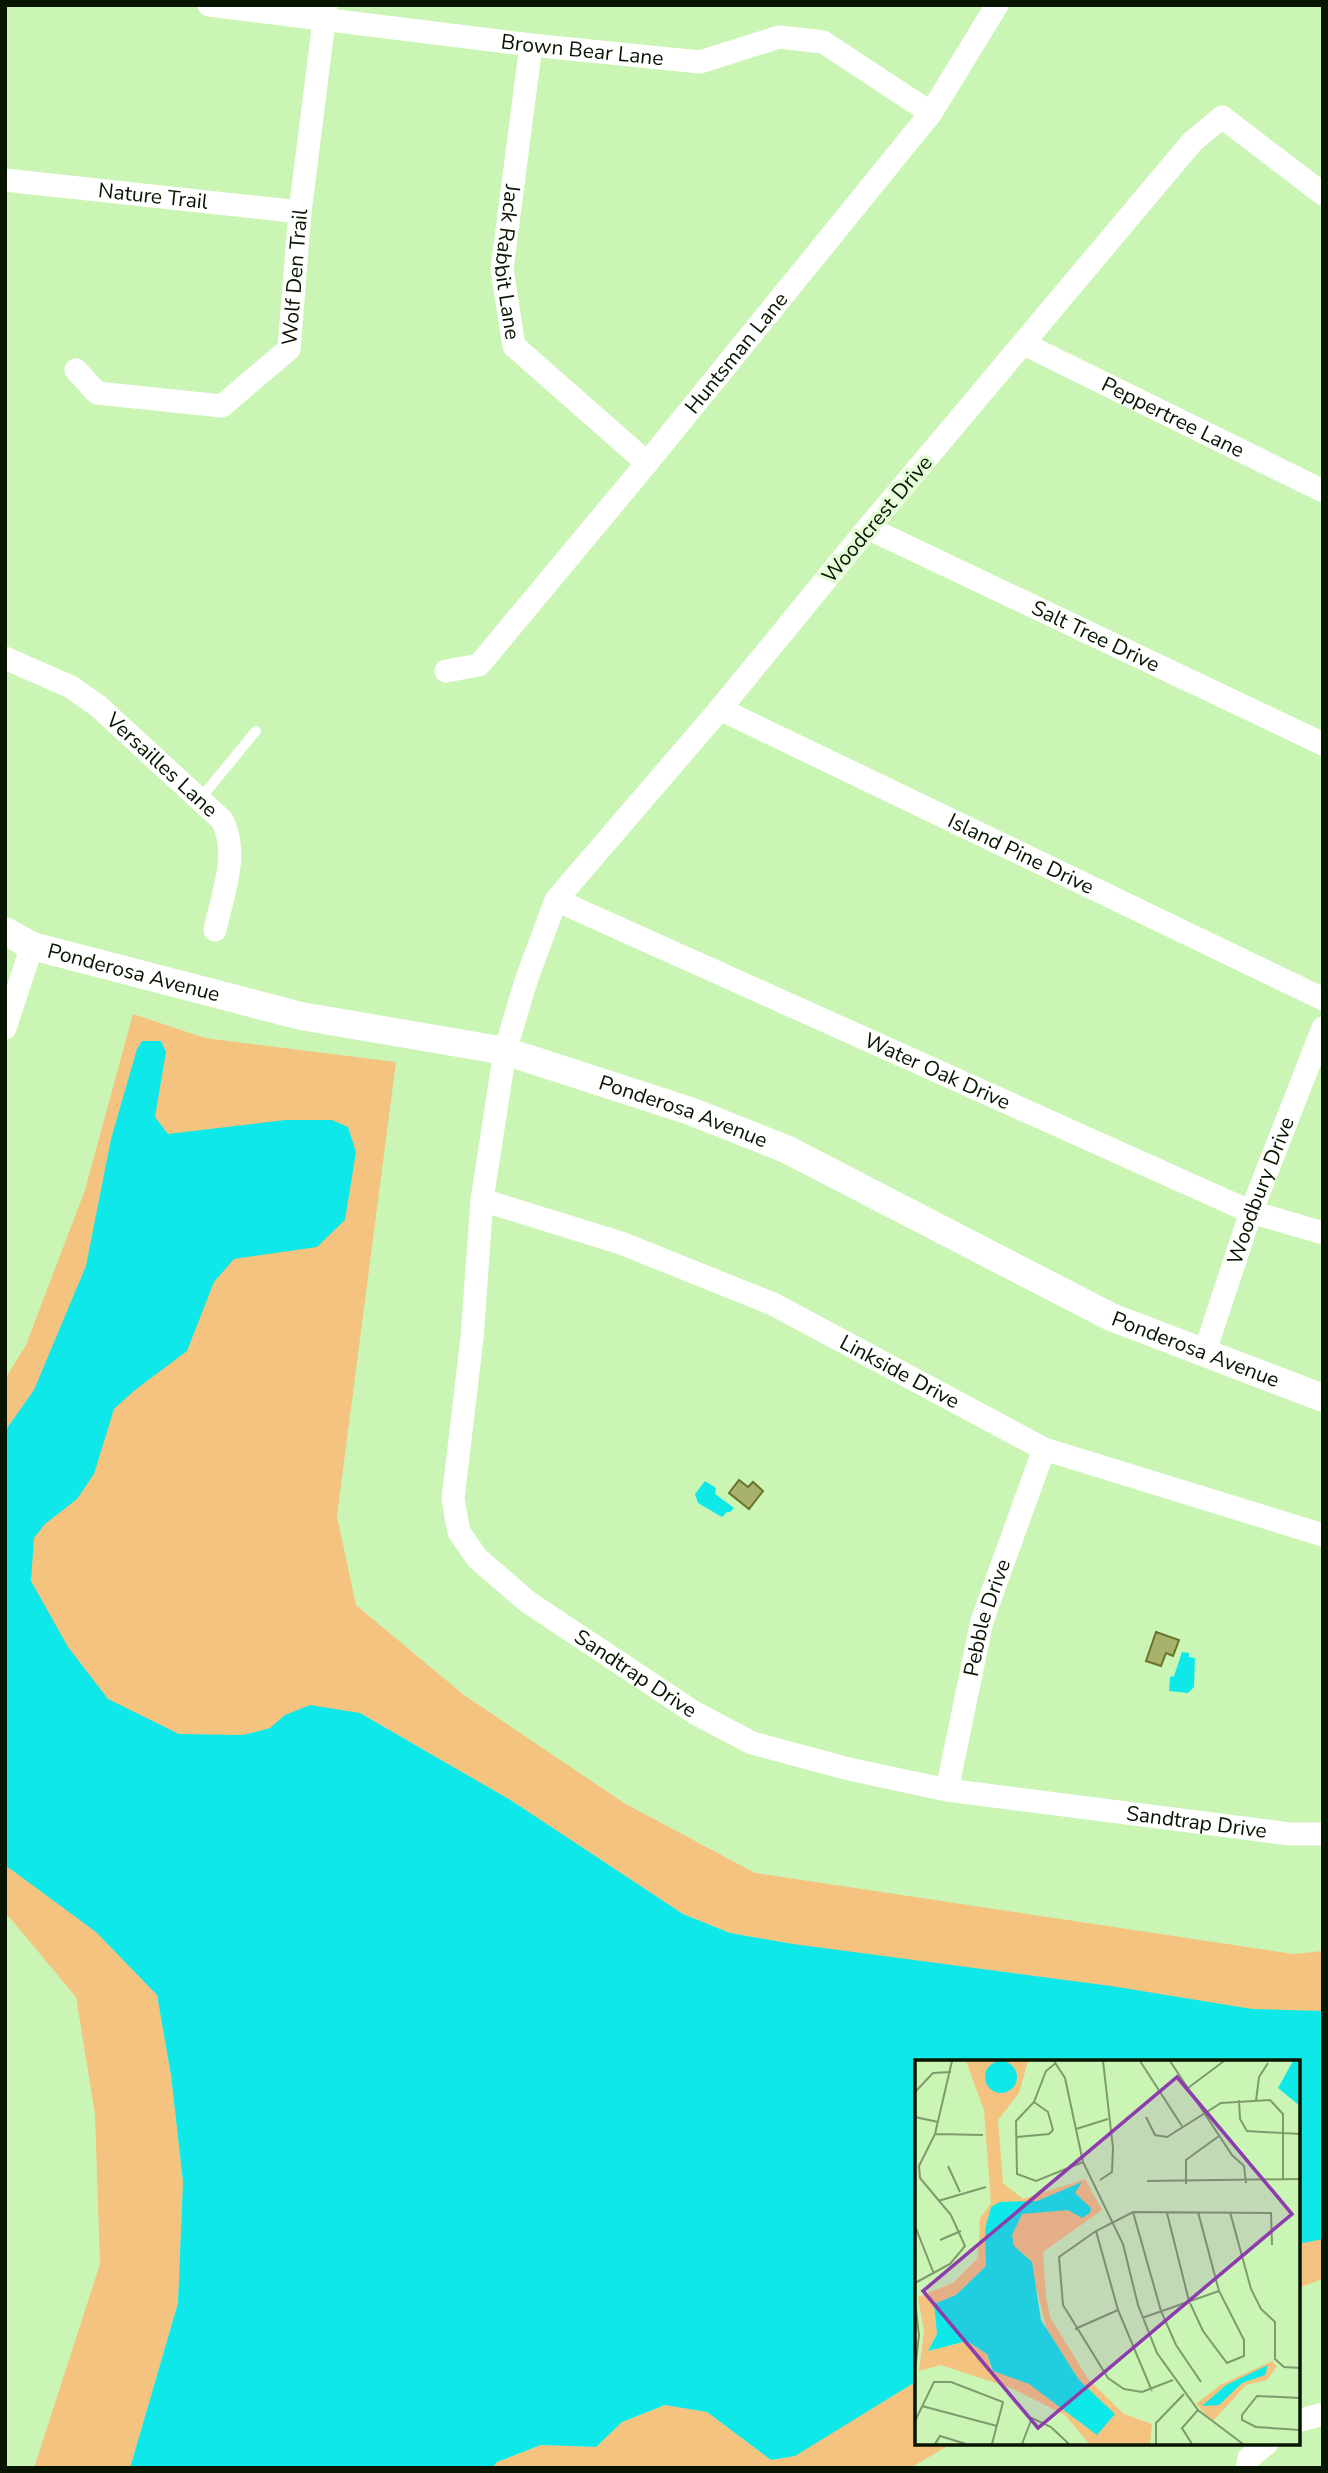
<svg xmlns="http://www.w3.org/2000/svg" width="1328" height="2473" font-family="'Nunito Sans',sans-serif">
<rect width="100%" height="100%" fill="#cbf5b5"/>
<!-- green -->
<path fill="#f4c37f" d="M133,1014L205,1038L396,1062L337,1516L356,1605L464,1695L624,1803L755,1873L1293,1954L1323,1951V2279L1298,2288V2062H917L793,1944L730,1933L683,1914L512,1801L360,1713L157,1995L171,2075L183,2182L178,2303L130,2468H34L100,2264L95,2114L76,1997L5,1912V1379L26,1345L85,1190Z
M917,2381V2443H953L910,2468H492L497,2462L541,2445L596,2447L622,2422L665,2405L707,2412L771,2460L794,2456Z"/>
<!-- water -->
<path fill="#0fe8e8" d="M142,1041H161L166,1052L155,1117L168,1134L285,1120H332L348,1127L356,1152L345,1220L317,1247L234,1259L214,1282L187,1351L135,1390L114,1409L94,1474L77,1499L45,1524L34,1538L31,1581L68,1647L108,1699L179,1734L243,1735L270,1728L285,1715L310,1705L360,1713L512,1801L683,1914L730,1933L793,1944L1111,1986L1252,2009L1323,2011V2239L1298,2244V2062H917V2381L795,2456L771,2460L707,2412L665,2405L622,2422L596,2447L541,2445L497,2462L492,2468H130L178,2303L183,2182L171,2075L157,1995L96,1932L5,1865V1431L34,1390L86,1266L111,1139L137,1049Z
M705,1481L716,1488L715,1494L734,1508L730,1512H727L722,1517L698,1503L695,1494Z
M1182,1652L1189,1653V1657L1195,1658L1194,1687L1188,1693L1169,1691L1170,1677L1174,1676Z"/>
<!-- building -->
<path fill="#a9b26b" stroke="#6a722b" stroke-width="2" d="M739,1480L748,1487L753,1482L763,1491L749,1509L729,1493Z
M1156,1632L1179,1640L1173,1656L1166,1653L1161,1666L1146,1661Z"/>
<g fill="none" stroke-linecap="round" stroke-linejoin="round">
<!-- service -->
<path stroke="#fff" stroke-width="10" d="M199,800L256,731"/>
<!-- minor -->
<g stroke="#fff" stroke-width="23">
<path id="s1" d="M209,5L531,45L700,62L779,37L823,42L931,113"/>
<path id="s2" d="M531,45L502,269L514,346L647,463"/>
<path id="s3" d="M5,180L300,212"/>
<path id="s4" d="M1323,194L1222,117L1192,142L868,528L720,709L556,900L527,978L505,1051L482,1200L472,1338L453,1499L459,1532L477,1558L528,1602L695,1713L752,1743L849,1769L947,1790L1290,1834H1323"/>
<path id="s5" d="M1024,344L1323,491"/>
<path id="s6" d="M76,370L97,393L222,406L289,349L300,212L326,5"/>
<path id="s7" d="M868,528L1323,744"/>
<path id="s8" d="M5,658L71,687L98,706L222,820C240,853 222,896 215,930"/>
<path id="s9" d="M446,671L479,665L647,463L931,113L997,5"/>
<path id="s10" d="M720,709L1323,999"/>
<path id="s11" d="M556,900L1251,1212L1323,1233"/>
<path d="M5,1028L32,946"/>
<path id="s12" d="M482,1200L621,1243L773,1304L1044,1449L1323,1535"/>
<path id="s13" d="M1204,1354L1251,1212L1323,1028"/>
<path id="s14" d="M947,1790L982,1621L1044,1449"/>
<path d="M1298,2421L1323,2414"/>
<path d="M1247,2468L1249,2458L1267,2443"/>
</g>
<!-- tertiary -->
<path stroke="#fff" stroke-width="28" id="s15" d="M5,931L32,946L301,1016L505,1051L690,1111L786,1149L1111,1317L1323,1398"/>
</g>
<g text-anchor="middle" stroke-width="7" stroke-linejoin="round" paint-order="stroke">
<!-- street labels -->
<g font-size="21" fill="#071501" stroke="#e4fdd7">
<text dy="7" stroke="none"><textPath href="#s1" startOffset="376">Brown Bear Lane</textPath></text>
<text dy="7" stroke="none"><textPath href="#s3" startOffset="149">Nature Trail</textPath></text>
<text dy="7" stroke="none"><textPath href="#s2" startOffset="219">Jack Rabbit Lane</textPath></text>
<text dy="7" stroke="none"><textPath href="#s6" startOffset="317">Wolf Den Trail</textPath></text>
<text dy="7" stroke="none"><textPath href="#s9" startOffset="438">Huntsman Lane</textPath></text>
<text dy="7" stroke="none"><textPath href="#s5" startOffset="166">Peppertree Lane</textPath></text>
<text transform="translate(877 519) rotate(-50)" y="7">Woodcrest Drive</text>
<text dy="7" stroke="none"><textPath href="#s7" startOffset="252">Salt Tree Drive</textPath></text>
<text dy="7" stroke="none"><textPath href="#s8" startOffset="192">Versailles Lane</textPath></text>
<text dy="7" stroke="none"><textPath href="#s10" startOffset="334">Island Pine Drive</textPath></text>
<text dy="7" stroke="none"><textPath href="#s15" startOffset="136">Ponderosa Avenue</textPath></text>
<text dy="7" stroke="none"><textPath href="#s11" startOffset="418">Water Oak Drive</textPath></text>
<text dy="7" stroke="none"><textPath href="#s15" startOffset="704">Ponderosa Avenue</textPath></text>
<text dy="7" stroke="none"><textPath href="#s13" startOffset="173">Woodbury Drive</textPath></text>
<text dy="7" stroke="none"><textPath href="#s15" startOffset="1270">Ponderosa Avenue</textPath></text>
<text dy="7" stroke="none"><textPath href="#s12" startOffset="453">Linkside Drive</textPath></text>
<text dy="7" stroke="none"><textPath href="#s14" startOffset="177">Pebble Drive</textPath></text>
<text dy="7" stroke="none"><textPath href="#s4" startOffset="2028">Sandtrap Drive</textPath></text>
<text dy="7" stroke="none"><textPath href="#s4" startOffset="2616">Sandtrap Drive</textPath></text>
</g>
</g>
<!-- overview -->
<g transform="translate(915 2060)">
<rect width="385" height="385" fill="#cbf5b5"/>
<path d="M51,1H113L104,33L83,60L88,123L108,139L170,119L187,150L128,192L131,237L135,257L173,319L209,354L237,364L235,384H174L150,355L96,328L26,305L4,311L9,272L3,237L38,223L63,198L65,158L76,143L69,50ZM71,206L121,226L131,267L76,309L72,294L52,281L13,291L22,274L19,244L41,235ZM357,301L362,306L352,320L331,325L298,361L281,344L305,325Z" fill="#f4c37f" fill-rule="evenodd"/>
<path d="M70 17a16 16 0 1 1 32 0a16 16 0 1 1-32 0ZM378,1H385V46L363,28ZM167,122L160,133L176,148L175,153L167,158L153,150L107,154L97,175L99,186L117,202L126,260L164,320L200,354L182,375L114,324L78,311L72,294L52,281L13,291L22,274L19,244L41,235L71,206L70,169L76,147L85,142L122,141ZM353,305L350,315L327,323L304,345L287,346L311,325Z" fill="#0fe8e8"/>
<path fill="none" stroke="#7d9b6d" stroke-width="2" d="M139,1L150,18L168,102L208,184L223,245L242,293L283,350L328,384M225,1L267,66M255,1L317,95L329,106L331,123M141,3L131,11L119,42L101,61L102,114L121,121L168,102M273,28L309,1M0,32L18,13L36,12M324,40L325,59L332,71L385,74M341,41L344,17L353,3M0,57L23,62M231,57L240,75L252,77L306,43L355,40L368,54V119M161,69L193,59M20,74L68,75M102,77L134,74L138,70L133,52L119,42M33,106L45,132M185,120L197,112L198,88L188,1M232,121L385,119M271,124V100L304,76M23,141L71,127M218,152L246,251L261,285L286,322M315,152L336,229L346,249L360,262V299L369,307L385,308M252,153L274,241L288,271L312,303L329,296V280L304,231L283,152M0,166L19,214M181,171L203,250L237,331M25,180L46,171M0,223L35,204L50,186L36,155L5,118L4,106L20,74L37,1M0,242L4,275L0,310M227,258L304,231M160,269L203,250M258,320L227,332L209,329L193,318L148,245L144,197L181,171L218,152L356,153L357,185M385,338L342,336L327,355V360L341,367L385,370M7,346L82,366M0,361L19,322H36L88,342L77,384M20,384L25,376L51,384M107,384L117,358L136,367L154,384M241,384V363L269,334M277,384L267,368L283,350"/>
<path fill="#8c3cac" fill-opacity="0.15" stroke="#8c3cac" stroke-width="3.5" d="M262,17L377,154L123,368L8,231Z"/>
<rect width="385" height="385" fill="none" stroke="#071501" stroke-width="3.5"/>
</g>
<!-- border -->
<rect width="1328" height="2473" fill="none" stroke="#071501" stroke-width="14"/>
</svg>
